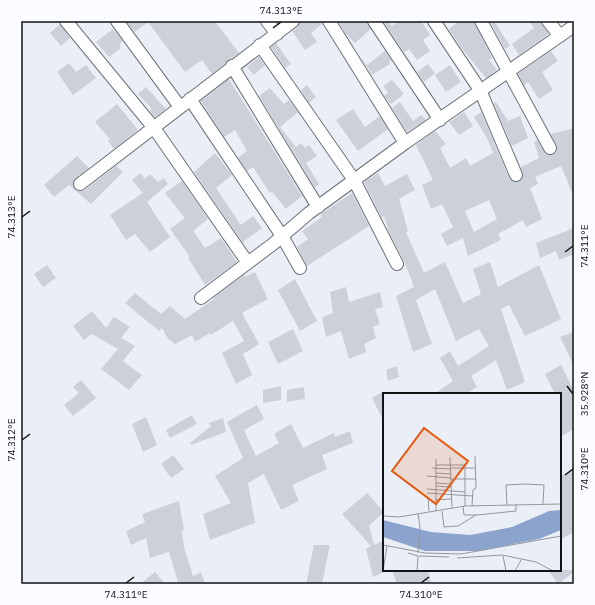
<svg xmlns="http://www.w3.org/2000/svg" width="595" height="605" font-family="'IBM Plex Sans',sans-serif">
<rect width="100%" height="100%" fill="#eaeff7"/>
<!-- building -->
<path fill="#ccd0d8" fill-rule="evenodd" d="M126,21H215L239,53L212,74L202,60L185,72L148,22L135,32Z
M300,21H322V24L311,33L317,42L305,50L292,31L298,27Z
M338,21H367L371,29L355,43L346,34Z
M383,21H388L392,26L399,21H421L430,35L423,40L430,51L417,60L409,49L404,52Z
M459,21H474L492,58L489,60L497,70L486,78L460,46L449,29Z
M490,21H494L510,46L505,49Z
M529,21H541L549,34L519,55L512,44L534,28Z
M60,24L70,38L61,46L50,33Z
M113,29L123,41L119,45L121,48L109,57L96,42Z
M276,43L291,64L285,68L271,47Z
M385,51L392,61L389,62L390,64L372,75L361,58L367,65Z
M551,51L558,61L542,72L553,90L539,99L528,82L524,85L518,74Z
M259,57L265,65L254,75L247,67Z
M69,63L76,72L86,65L96,78L73,95L57,72Z
M428,64L435,73L424,82L417,72Z
M450,65L461,82L446,92L435,75Z
M229,79L302,196L286,209L272,192L270,193L253,167L247,171L238,158L247,151L235,130L224,137L201,101Z
M392,80L404,94L391,104L384,96L388,93L383,86Z
M307,85L316,97L309,103L301,90Z
M146,87L166,109L155,117L150,111L152,109L138,94Z
M270,88L284,104L289,100L298,112L280,127L296,147L301,143L305,148L309,145L317,156L306,163L319,184L315,187L259,96Z
M400,102L413,121L421,115L426,120L407,132L392,108Z
M496,102L508,121L520,116L528,138L512,146L494,104Z
M117,104L138,130L114,149L108,141L110,139L95,122Z
M353,109L365,127L380,116L388,129L358,151L336,120Z
M464,112L473,126L459,135L449,122Z
M481,112L509,178L515,182H519L523,176L521,167L539,158L534,142L537,140L546,154L553,155L557,148L551,134L574,128V197L561,166L535,177L538,184L530,188L542,219L526,227L523,220L498,234L501,240L468,256L463,238L447,246L441,234L453,227L442,204L431,209L422,185L433,180L416,145L435,131L446,144L440,148L450,168L466,158L470,166L493,153L488,140L474,117ZM489,200L497,219L474,232L465,211Z
M215,153L232,175L216,188L241,225L253,216L262,228L243,242L246,247L194,172Z
M77,156L89,168L73,181V185L78,191L85,190L116,166L123,172L91,204L69,185L54,197L44,185Z
M140,173L145,179L150,174L158,182L164,178L168,184L147,202L170,237L150,252L135,234L126,240L110,215L143,193L132,180Z
M378,173L385,186L407,174L415,190L399,199L408,231L406,232L424,273L445,262L463,303L481,294L473,269L490,262L498,287L539,265L561,319L525,336L509,305L501,309L525,382L507,390L496,360L471,376L477,387L466,394H434L453,381L440,358L450,351L458,366L489,346L479,329L456,341L435,289L416,300L432,344L413,352L396,296L414,287L404,261L389,232L384,216L382,218L364,182Z
M182,181L208,219L193,231L205,248L221,238L237,262L205,285L188,258L190,257L170,229L185,218L165,193Z
M352,193L369,226L307,266L297,247L308,239L302,231L322,217L321,214Z
M574,228V254L559,260L556,251L540,258L536,243Z
M47,265L56,278L43,287L34,274Z
M255,272L268,299L242,313L259,344L243,354L252,375L236,384L222,353L244,341L233,321L211,335L210,333L195,342L192,335L175,344L168,339L162,328L159,331L125,303L135,293L161,314L170,306L185,319L214,299L213,298L244,275L245,277Z
M295,279L317,321L300,331L278,290Z
M346,287L349,302L380,292L383,307L375,309L380,324L373,327L376,338L364,344L366,352L349,359L341,331L326,337L322,317L333,313L330,292Z
M92,311L106,328L114,317L130,327L121,338L135,346L123,361L142,375L129,390L101,369L118,349L92,334L84,340L73,326Z
M293,329L303,351L278,364L268,342Z
M574,332V366L560,337Z
M561,365L574,391V429L560,437V394H555L545,374Z
M397,366L399,377L388,381L386,370Z
M81,380L96,398L73,416L64,405L79,393L73,387Z
M281,386V400L263,403V390Z
M304,387L305,399L287,402V390Z
M384,391V422L372,398Z
M257,405L264,419L244,430L256,456L279,443L274,434L291,424L303,448L334,433L335,437L350,431L353,443L322,455L327,469L292,485L299,501L281,510L264,474L248,483L255,523L210,540L203,514L231,503L215,476L243,458L227,422Z
M192,415L197,424L170,438L166,430Z
M146,417L157,445L143,452L132,424Z
M223,418L226,432L191,445L190,443L211,426L209,423Z
M173,455L184,469L171,478L161,464Z
M574,468V532L560,540V477Z
M367,493L384,512L369,526L374,545L384,540V572L373,577L366,549L371,546L342,514Z
M179,501L184,530L182,531L184,547L193,576L201,572L205,584H174L178,582L169,552L150,558L146,538L131,545L126,531L145,522L142,514Z
M314,545H330L322,584H306Z
M392,570H428L431,584H397Z
M548,570H574V572L558,584Z
M155,572L165,584H140Z"/>
<g fill="none" stroke-linecap="round" stroke-linejoin="round">
<!-- street casing -->
<g stroke="#6d7178" stroke-width="14">
<path id="street" d="M66,21L154,128L248,263
M117,21L180,107
M267,21L277,34
M329,21L405,143
M374,21L440,120
M434,21L480,90L516,175
M481,21L550,148
M548,21L560,36
M260,45L354,180L397,264
M232,66L318,207
M190,99L282,236L300,268
M80,184L293,21
M201,298L273,244L309,213L405,143L574,26"/>
</g>
<!-- street -->
<use href="#street" stroke="#fff" stroke-width="12"/>
</g>
<!-- ticks -->
<path fill="none" stroke="#111315" stroke-width="1.5" d="M273,28L281,22M22,217L30,211M565,252L573,246M567,386L573,394M22,440L30,434M565,475L573,469M126,583L134,577M421,583L429,577"/>
<!-- overview -->
<g transform="translate(383 393)">
<rect width="178" height="178" fill="#eaeff7"/>
<path d="M178,117V137L156,146L95,158H42L0,144V127L48,139L87,142L129,134L166,118Z" fill="#8ca4cd"/>
<path fill="none" stroke="#93979d" stroke-width="1" d="M67,64L69,115M53,66V118M53,72H82V113M49,75L68,76M68,75H93M53,80L68,81M44,83L68,85M68,86H93M53,90L68,91M53,93L68,94M44,96L82,99M44,100L90,103M45,105L46,118M52,107L68,106M124,112L123,92L141,91L161,92L160,111M80,113L81,122H94L133,118V111M89,113L90,97L93,95L92,63M59,118L61,134L75,133L93,122M0,123L16,124L82,113L178,111M0,152L42,160L78,161L178,143M25,160L35,163L34,178M35,160L37,133L35,121M36,163L66,164M120,163L123,178M74,165L119,162L153,169L170,178M0,178L4,153M132,178L138,167"/>
<path fill="#e8590c" fill-opacity="0.15" stroke="#e8590c" stroke-width="2" d="M41,35L85,68L53,111L9,78Z"/>
<rect width="178" height="178" fill="none" stroke="#111315" stroke-width="2"/>
</g>
<!-- border -->
<rect width="595" height="605" fill="none" stroke="#fafcff" stroke-width="44"/>
<rect x="22" y="22" width="551" height="561" fill="none" stroke="#111315" stroke-width="1.5"/>
<g font-size="10" text-anchor="middle" fill="#111315">
<text x="281" y="14">74.313°E</text>
<text transform="translate(11 217) rotate(-90)" y="4">74.313°E</text>
<text transform="translate(584 246) rotate(-90)" y="4">74.311°E</text>
<text transform="translate(584 394) rotate(-90)" y="4">35.928°N</text>
<text transform="translate(11 440) rotate(-90)" y="4">74.312°E</text>
<text transform="translate(584 469) rotate(-90)" y="4">74.310°E</text>
<text x="126" y="598">74.311°E</text>
<text x="421" y="598">74.310°E</text>
</g>
</svg>
